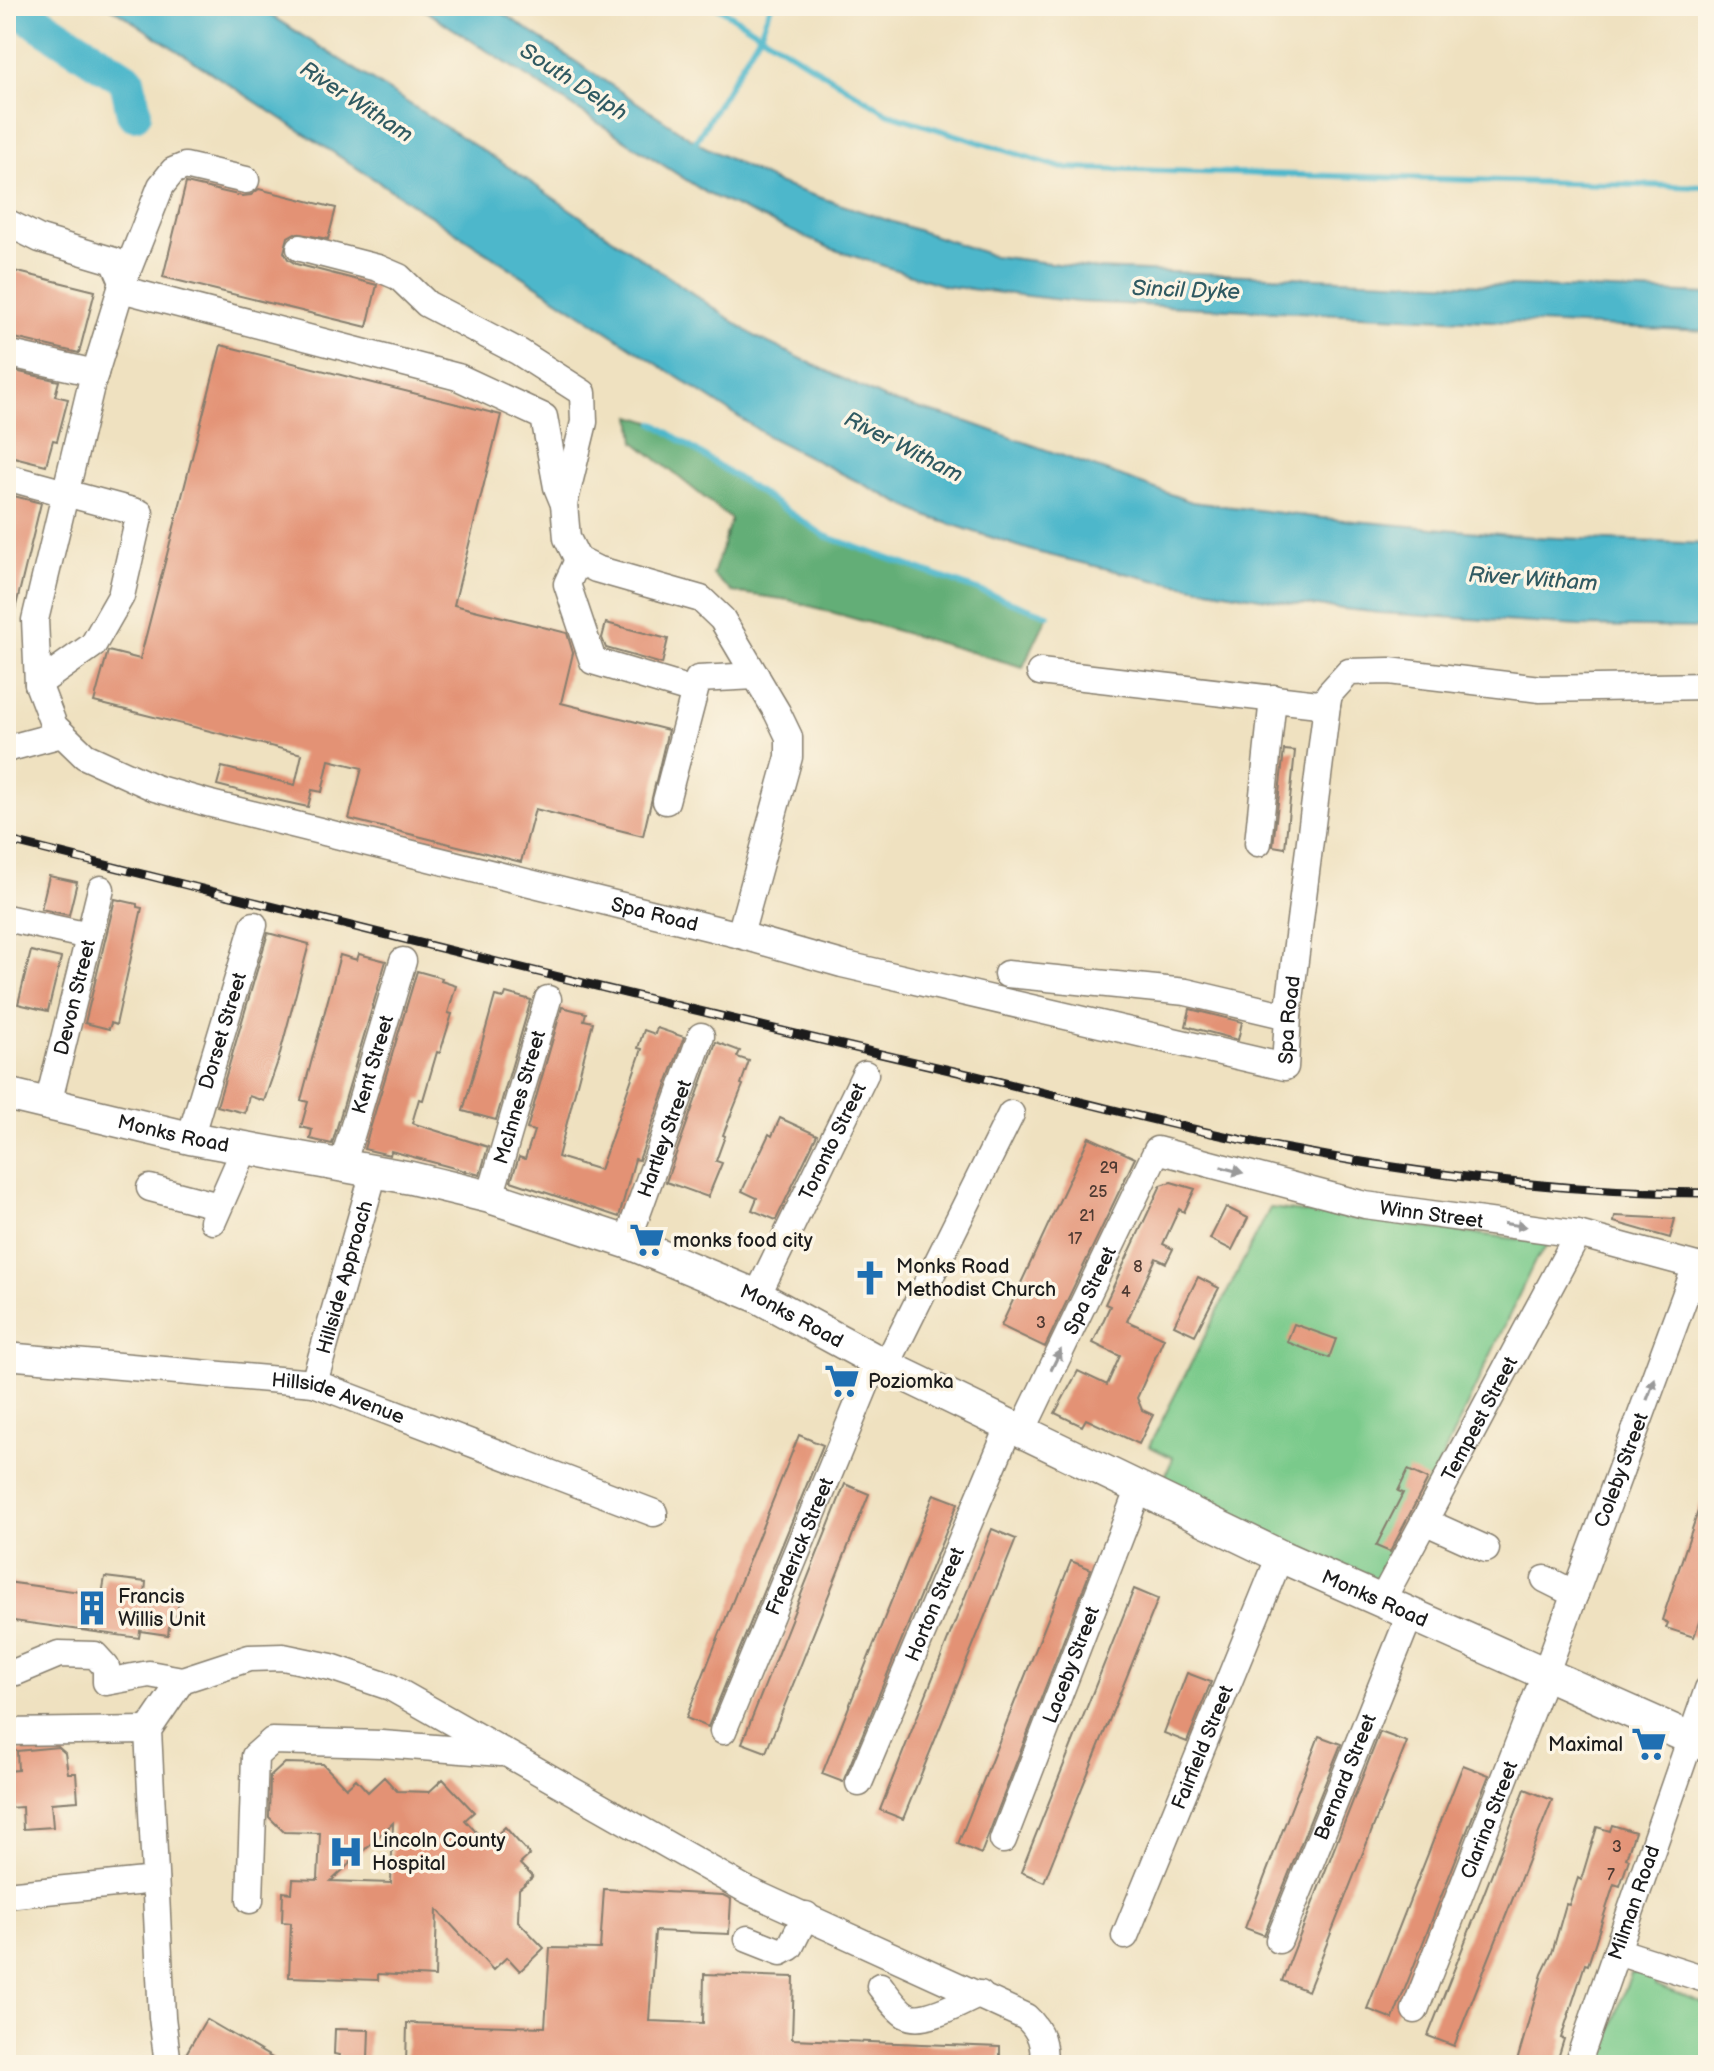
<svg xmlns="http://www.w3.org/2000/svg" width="1714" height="2071" font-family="'Balsamiq Sans',sans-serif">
<rect width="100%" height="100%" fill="#fcf5e5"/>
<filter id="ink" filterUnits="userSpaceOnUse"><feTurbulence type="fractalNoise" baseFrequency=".0125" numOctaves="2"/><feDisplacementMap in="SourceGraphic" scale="16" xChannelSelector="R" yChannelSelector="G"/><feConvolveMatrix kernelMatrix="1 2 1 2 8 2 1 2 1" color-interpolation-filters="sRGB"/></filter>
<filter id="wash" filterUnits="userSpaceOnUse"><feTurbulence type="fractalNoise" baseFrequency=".006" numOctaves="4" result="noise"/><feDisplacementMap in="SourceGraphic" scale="32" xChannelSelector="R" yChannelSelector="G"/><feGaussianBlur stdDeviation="1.8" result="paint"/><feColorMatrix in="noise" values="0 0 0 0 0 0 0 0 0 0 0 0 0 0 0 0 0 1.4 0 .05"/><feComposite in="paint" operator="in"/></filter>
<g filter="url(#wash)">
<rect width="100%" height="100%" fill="#efe1c0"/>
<!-- green -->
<path fill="#7aca8b" stroke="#4b7354" stroke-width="2" d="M1270,1208L1549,1243L1534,1263L1379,1592L1159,1490L1173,1458L1149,1446Z
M1654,1970L1656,1985L1708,2005V2065H1598L1631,1973Z"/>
<!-- forest -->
<path fill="#63ae77" stroke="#40654a" stroke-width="2" d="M632,416L654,423L825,536L1048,615L1023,667L789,600L732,592L713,575L731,519L635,442Z"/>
<!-- water -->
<path fill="#4eb7cb" stroke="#356a74" stroke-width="2" d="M109,6H256L513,170L756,337L885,399L968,422L1192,502L1322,518L1533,537L1708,544V628L1580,626L1380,613L1290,603L1154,580L1036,552L926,516L769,437Z
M418,6H492L701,145L777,183L994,256L1097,269L1708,294V331L1078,302L945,286L832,249L708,194Z"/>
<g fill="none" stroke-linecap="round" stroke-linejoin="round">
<!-- stream -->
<path stroke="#4eb7cb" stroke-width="6" d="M716,6L889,114L1062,168L1708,187
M693,146L760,34L771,6
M654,423L825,536L1048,615"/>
<!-- river -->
<path stroke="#4eb7cb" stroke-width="36" d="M13,6L127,80L134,113"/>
</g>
<g id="blocks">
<!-- building -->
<path fill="#e39275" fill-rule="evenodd" d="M186,183L242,196L251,195L259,189L336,208L328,239L295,233L288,237L284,252L288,259L296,264L377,285L367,327L163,277Z
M6,269L95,291L79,353L6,336Z
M221,345L501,415L454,605L567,633L573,653L561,703L668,730L643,836L535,809L521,862L462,847L349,819L362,768L329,760L322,792L312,790L308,807L276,800L217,785L222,767L295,785L302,754L94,702L108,651L140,659Z
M6,369L59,381L55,396L68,399L57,441L53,440L46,465L6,455Z
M6,494L41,503L12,622L6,621Z
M606,623L668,639L662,664L606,648L602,638Z
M1284,750L1295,751L1285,848L1273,846Z
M49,876L77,882L69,915L41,909Z
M115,899L137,904V907L142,908L116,1025L111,1023L109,1029L85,1023Z
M268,933L309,944L278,1061L264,1101L249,1096L245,1113L217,1106Z
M31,951L61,958L48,1011L18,1004Z
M359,954L386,961L332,1144L310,1139L312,1130L301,1127L308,1102L301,1100L340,955L357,960Z
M417,971L442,978L441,981L456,986L448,1013L452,1014L440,1053L437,1052L423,1100L419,1099L412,1123L488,1147L480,1175L391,1151L390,1155L364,1149Z
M506,993L531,1000L496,1120L463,1111L495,996L504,998Z
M562,1007L586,1013L584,1020L593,1022L558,1157L600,1170L642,1049L638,1048L644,1030L655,1034L657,1028L684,1037L639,1160L635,1159L619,1217L511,1181L519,1157L525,1159L534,1131L527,1129Z
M1190,1009L1242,1022L1238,1040L1186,1026Z
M716,1042L740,1051L737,1057L749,1061L741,1084L743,1085L723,1135L725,1136L716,1161L722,1163L708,1197L666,1182Z
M780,1118L817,1135L776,1220L752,1210L757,1198L742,1191L769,1134L772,1136Z
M1089,1137L1135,1158L1045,1347L1001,1326Z
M1171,1182L1195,1189L1184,1212L1179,1209L1163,1244L1173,1249L1166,1263L1156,1258L1127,1321L1164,1338L1137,1398L1142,1410L1153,1415L1139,1444L1086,1419L1082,1426L1055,1413L1078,1371L1107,1385L1120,1356L1093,1343L1110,1306L1105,1304L1161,1185Z
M1226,1207L1248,1218L1232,1250L1210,1239Z
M1615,1216L1675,1219L1670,1238L1614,1222Z
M1198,1277L1219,1288L1195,1335L1174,1325Z
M1294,1324L1336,1339L1329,1358L1287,1342Z
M799,1435L823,1445L708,1727L686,1718Z
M1408,1470L1428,1479L1390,1552L1376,1546L1403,1493L1398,1491Z
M845,1484L869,1494L766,1752L742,1743Z
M1705,1490H1708V1595L1694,1637L1666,1628L1668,1623L1662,1620Z
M934,1494L958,1503L843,1782L822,1774Z
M992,1529L1016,1539L903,1819L880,1810Z
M1071,1561L1091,1569L981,1854L958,1844Z
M105,1577L146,1582L145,1594L173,1597L179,1602L177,1615L170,1617L168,1635L140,1631L139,1638L6,1620V1582L102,1595Z
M1134,1589L1158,1599L1044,1882L1021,1872Z
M1187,1673L1211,1682L1187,1742L1164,1733Z
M1380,1732L1407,1742L1308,1991L1282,1981Z
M1319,1736L1341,1744L1264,1935L1245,1928Z
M58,1747L65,1753L68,1773H76L78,1801L51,1803L53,1827L23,1829L22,1807L6,1808V1771L18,1770L17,1751Z
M285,1763L323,1764L346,1788L356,1779L368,1792L384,1777L397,1791L429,1792L443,1779L474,1812L465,1820L487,1844L505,1827L530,1855L520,1864L533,1877L519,1889L518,1921L544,1948L520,1971L507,1957L493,1970L437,1909L435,1977L378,1974V1980L289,1977L291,1923L282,1922L283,1892L292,1893L293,1879L318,1880L320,1833L284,1832L269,1817L270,1777ZM393,1823L391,1883L331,1881Z
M1463,1765L1489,1775L1393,2019L1367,2009Z
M1525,1789L1552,1800L1454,2046L1428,2036Z
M1612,1825L1635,1832L1626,1858L1629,1859L1620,1886L1614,1884L1588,1965L1585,1964L1561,2038L1564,2039L1556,2065H1516L1542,1974L1552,1953L1566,1904L1569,1905L1578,1878L1581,1880L1597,1827L1610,1831Z
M604,1889L723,1895L731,1899L729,1934L655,1931L649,2021L703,2023L704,1974L794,1977L792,2039L1000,2047V2065H406L407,2023L545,2027L550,1948L600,1949Z
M206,2019L242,2040L284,2065H184L183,2059Z
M335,2029L369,2030L368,2059L339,2058V2055L334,2054Z"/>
</g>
</g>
<g filter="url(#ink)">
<use href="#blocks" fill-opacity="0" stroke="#867e6e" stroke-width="2"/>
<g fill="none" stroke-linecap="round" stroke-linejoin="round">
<!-- minor casing -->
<g stroke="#867e6e" stroke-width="29">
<g id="minor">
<path id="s1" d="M246,180L185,166L173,171L161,186L123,282L91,386L35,620L38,684L54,726L85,756L155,788L211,804L740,935L842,964L1285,1067L1288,1016L1327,705L1329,694L1349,672L1389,671L1540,689L1708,686"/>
<path d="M6,222L40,239L114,261L123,282"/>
<path d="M300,248L378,268L399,277L427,304L519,352L583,393L584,422L564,504"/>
<path d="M121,289L458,377L544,417L557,487L564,504L567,538L578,560L596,569L701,599L722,619L777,712L789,737V757L740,935"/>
<path d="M6,353L95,373"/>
<path d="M6,477L140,513L121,596L93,645L38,684"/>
<path d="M578,560L567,584L593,661L694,691"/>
<path d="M1040,672L1327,705"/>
<path d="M6,749L62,734"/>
<path d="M666,801L698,679L756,676"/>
<path d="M1258,843L1273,698"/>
<path d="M6,918L89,936"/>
<path d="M1007,974L1186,992L1288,1016"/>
<path id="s2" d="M48,1104L101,889"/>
<path id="s3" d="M190,1138L254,925"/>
<path id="s4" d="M342,1166L403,961"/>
<path d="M150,1188L219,1206"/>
<path id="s5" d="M490,1197L548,999"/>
<path d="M213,1221L245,1148"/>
<path id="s6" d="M627,1242L701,1036"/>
<path id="s7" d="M757,1296L865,1074"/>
<path id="s8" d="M6,1356L314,1383L654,1513"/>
<path d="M886,1366L1011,1114"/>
<path id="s9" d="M314,1383L374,1172"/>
<path id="s10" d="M1022,1431L1157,1150L1365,1205L1578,1234L1708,1269"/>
<path d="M1424,1521L1486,1549"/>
<path d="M1545,1579L1575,1594"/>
<path id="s11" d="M1381,1602L1578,1234"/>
<path d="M16,1672L59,1654L95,1655L106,1667V1682L149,1674L182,1680"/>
<path id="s12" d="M723,1731L876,1360"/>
<path d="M6,1732L148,1730"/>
<path id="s13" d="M859,1783L1010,1425"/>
<path id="s14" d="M1003,1840L1139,1488"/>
<path d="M6,1895L155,1880"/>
<path d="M250,1900L255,1756L272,1741L382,1744L501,1753"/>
<path id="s15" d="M1125,1936L1280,1556"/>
<path d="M748,1939L781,1952L790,1947L806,1915"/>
<path id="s16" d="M1279,1940L1410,1615"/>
<path d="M1617,1951L1708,1980"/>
<path d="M880,1986C887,1995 896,2009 906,2015C924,2025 962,2002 980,1994"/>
<path id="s17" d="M1415,2010L1546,1672L1696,1266"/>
<path d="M168,2065L162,2017L148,1730L182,1680L249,1658L283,1657L331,1667L390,1687L745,1889L1026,2017C1042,2032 1044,2044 1044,2065"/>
<path id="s18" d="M1577,2065L1708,1689"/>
</g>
</g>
<!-- major casing -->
<g stroke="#867e6e" stroke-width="35">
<g id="major">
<path id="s19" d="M6,1094L190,1138L411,1178L490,1197L627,1242L757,1296L886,1366L1280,1556L1708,1746"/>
</g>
</g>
<!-- minor -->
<use href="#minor" stroke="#fff" stroke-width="26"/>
<!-- major -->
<use href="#major" stroke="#fff" stroke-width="32"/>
<!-- rail casing -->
<g stroke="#1c1c1c" stroke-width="9">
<path id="rail" d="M6,840C326,920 646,1000 967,1074C1077,1100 1188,1131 1299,1151C1433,1176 1572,1193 1708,1193"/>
</g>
<!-- rail -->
<use href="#rail" stroke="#fcf5e5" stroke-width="6" stroke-dasharray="18" stroke-linecap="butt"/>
</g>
<!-- one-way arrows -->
<defs><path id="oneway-solid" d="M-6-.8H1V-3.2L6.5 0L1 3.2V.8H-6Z" transform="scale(2)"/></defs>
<g fill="#999">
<use href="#oneway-solid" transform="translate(1232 1170) rotate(15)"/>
<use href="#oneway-solid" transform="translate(1515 1225) rotate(8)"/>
<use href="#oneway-solid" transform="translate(1056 1360) rotate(-64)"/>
<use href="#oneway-solid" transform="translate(1651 1389) rotate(-70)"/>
</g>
</g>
<!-- icons -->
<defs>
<g id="supermarket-bare" transform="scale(2.76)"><path d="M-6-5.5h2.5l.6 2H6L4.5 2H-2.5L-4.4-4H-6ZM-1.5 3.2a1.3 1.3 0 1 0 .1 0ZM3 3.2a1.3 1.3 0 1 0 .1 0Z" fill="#1f6fb2" stroke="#fcf5e5" stroke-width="2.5" paint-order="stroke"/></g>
<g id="church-bare" transform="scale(2.76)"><path d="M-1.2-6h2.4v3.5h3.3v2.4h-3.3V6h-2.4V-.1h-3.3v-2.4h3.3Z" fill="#1f6fb2" stroke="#fcf5e5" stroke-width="2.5" paint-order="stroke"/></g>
<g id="building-bare" transform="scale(2.76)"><path d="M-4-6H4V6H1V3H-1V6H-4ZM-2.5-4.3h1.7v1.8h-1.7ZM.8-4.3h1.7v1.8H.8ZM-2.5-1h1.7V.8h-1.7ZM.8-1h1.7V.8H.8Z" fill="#1f6fb2" stroke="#fcf5e5" stroke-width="2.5" paint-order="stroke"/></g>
<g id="hospital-bare" transform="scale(2.76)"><path d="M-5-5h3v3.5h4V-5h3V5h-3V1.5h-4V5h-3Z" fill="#1f6fb2" stroke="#fcf5e5" stroke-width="2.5" paint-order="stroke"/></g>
</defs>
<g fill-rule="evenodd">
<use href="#supermarket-bare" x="647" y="1240"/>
<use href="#church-bare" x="870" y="1278"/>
<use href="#supermarket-bare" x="842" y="1381"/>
<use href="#building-bare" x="92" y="1608"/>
<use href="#supermarket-bare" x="1649" y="1744"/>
<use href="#hospital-bare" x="346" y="1852"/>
</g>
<g text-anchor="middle" stroke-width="7" stroke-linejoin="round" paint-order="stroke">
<!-- number labels -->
<g font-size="16" fill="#4e3a32">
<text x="1109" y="1173">29</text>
<text x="1098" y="1197">25</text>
<text x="1087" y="1221">21</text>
<text x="1075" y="1244">17</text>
<text x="1138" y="1272">8</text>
<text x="1126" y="1297">4</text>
<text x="1041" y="1328">3</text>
<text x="1617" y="1852">3</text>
<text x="1611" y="1880">7</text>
</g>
<!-- street labels -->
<g font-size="20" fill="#1c1c1c" stroke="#fcf5e5">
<text dy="7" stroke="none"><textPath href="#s1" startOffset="1292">Spa Road</textPath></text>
<text dy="7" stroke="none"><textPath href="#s2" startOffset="110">Devon Street</textPath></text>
<text dy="7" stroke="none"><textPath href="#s1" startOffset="1988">Spa Road</textPath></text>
<text dy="7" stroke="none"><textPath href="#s3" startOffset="112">Dorset Street</textPath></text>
<text dy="7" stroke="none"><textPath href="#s4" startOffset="106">Kent Street</textPath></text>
<text dy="7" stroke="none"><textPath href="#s5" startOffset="104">McInnes Street</textPath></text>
<text dy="7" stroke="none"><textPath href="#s19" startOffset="172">Monks Road</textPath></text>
<text dy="7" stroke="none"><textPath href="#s6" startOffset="110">Hartley Street</textPath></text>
<text dy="7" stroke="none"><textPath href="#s7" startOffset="172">Toronto Street</textPath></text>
<text dy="7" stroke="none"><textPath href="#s10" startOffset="594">Winn Street</textPath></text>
<text dy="7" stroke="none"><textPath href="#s9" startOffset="110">Hillside Approach</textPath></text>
<text dy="7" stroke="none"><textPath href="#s10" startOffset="156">Spa Street</textPath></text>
<text dy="7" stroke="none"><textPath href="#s19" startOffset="820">Monks Road</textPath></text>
<text dy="7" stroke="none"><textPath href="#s8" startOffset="336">Hillside Avenue</textPath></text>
<text dy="7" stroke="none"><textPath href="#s11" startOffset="208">Tempest Street</textPath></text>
<text dy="7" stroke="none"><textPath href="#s17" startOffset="578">Coleby Street</textPath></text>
<text dy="7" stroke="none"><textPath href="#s12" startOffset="200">Frederick Street</textPath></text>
<text dy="7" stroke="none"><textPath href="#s19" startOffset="1468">Monks Road</textPath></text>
<text dy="7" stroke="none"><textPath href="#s13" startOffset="194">Horton Street</textPath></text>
<text dy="7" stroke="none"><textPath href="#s14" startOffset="188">Laceby Street</textPath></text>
<text dy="7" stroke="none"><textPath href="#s15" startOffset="204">Fairfield Street</textPath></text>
<text dy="7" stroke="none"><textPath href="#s16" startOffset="176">Bernard Street</textPath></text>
<text dy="7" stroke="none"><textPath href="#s17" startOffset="204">Clarina Street</textPath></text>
<text dy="7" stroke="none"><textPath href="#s18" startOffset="172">Milman Road</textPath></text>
</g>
<!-- poi labels -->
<g font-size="20" fill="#1c1c1c" stroke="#fcf5e5" text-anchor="start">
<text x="673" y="1247">monks food city</text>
<text x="896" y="1273">Monks Road<tspan x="896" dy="23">Methodist Church</tspan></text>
<text x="868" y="1388">Poziomka</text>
<text x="118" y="1603">Francis<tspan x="118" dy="23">Willis Unit</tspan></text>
<text x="1623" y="1751" text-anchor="end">Maximal</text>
<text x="372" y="1847">Lincoln County<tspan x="372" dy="23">Hospital</tspan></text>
</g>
<!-- water labels -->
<g font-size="22" font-style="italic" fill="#305a62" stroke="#fcf5e5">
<text transform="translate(574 81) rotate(33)" y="8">South Delph</text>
<text transform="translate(357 101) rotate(33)" y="8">River Witham</text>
<text transform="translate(1186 289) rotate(2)" y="8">Sincil Dyke</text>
<text transform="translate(904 446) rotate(27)" y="8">River Witham</text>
<text transform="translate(1533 578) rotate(4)" y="8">River Witham</text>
</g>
</g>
<!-- margin -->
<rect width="1714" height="2071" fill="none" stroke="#fcf5e5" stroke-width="32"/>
</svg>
